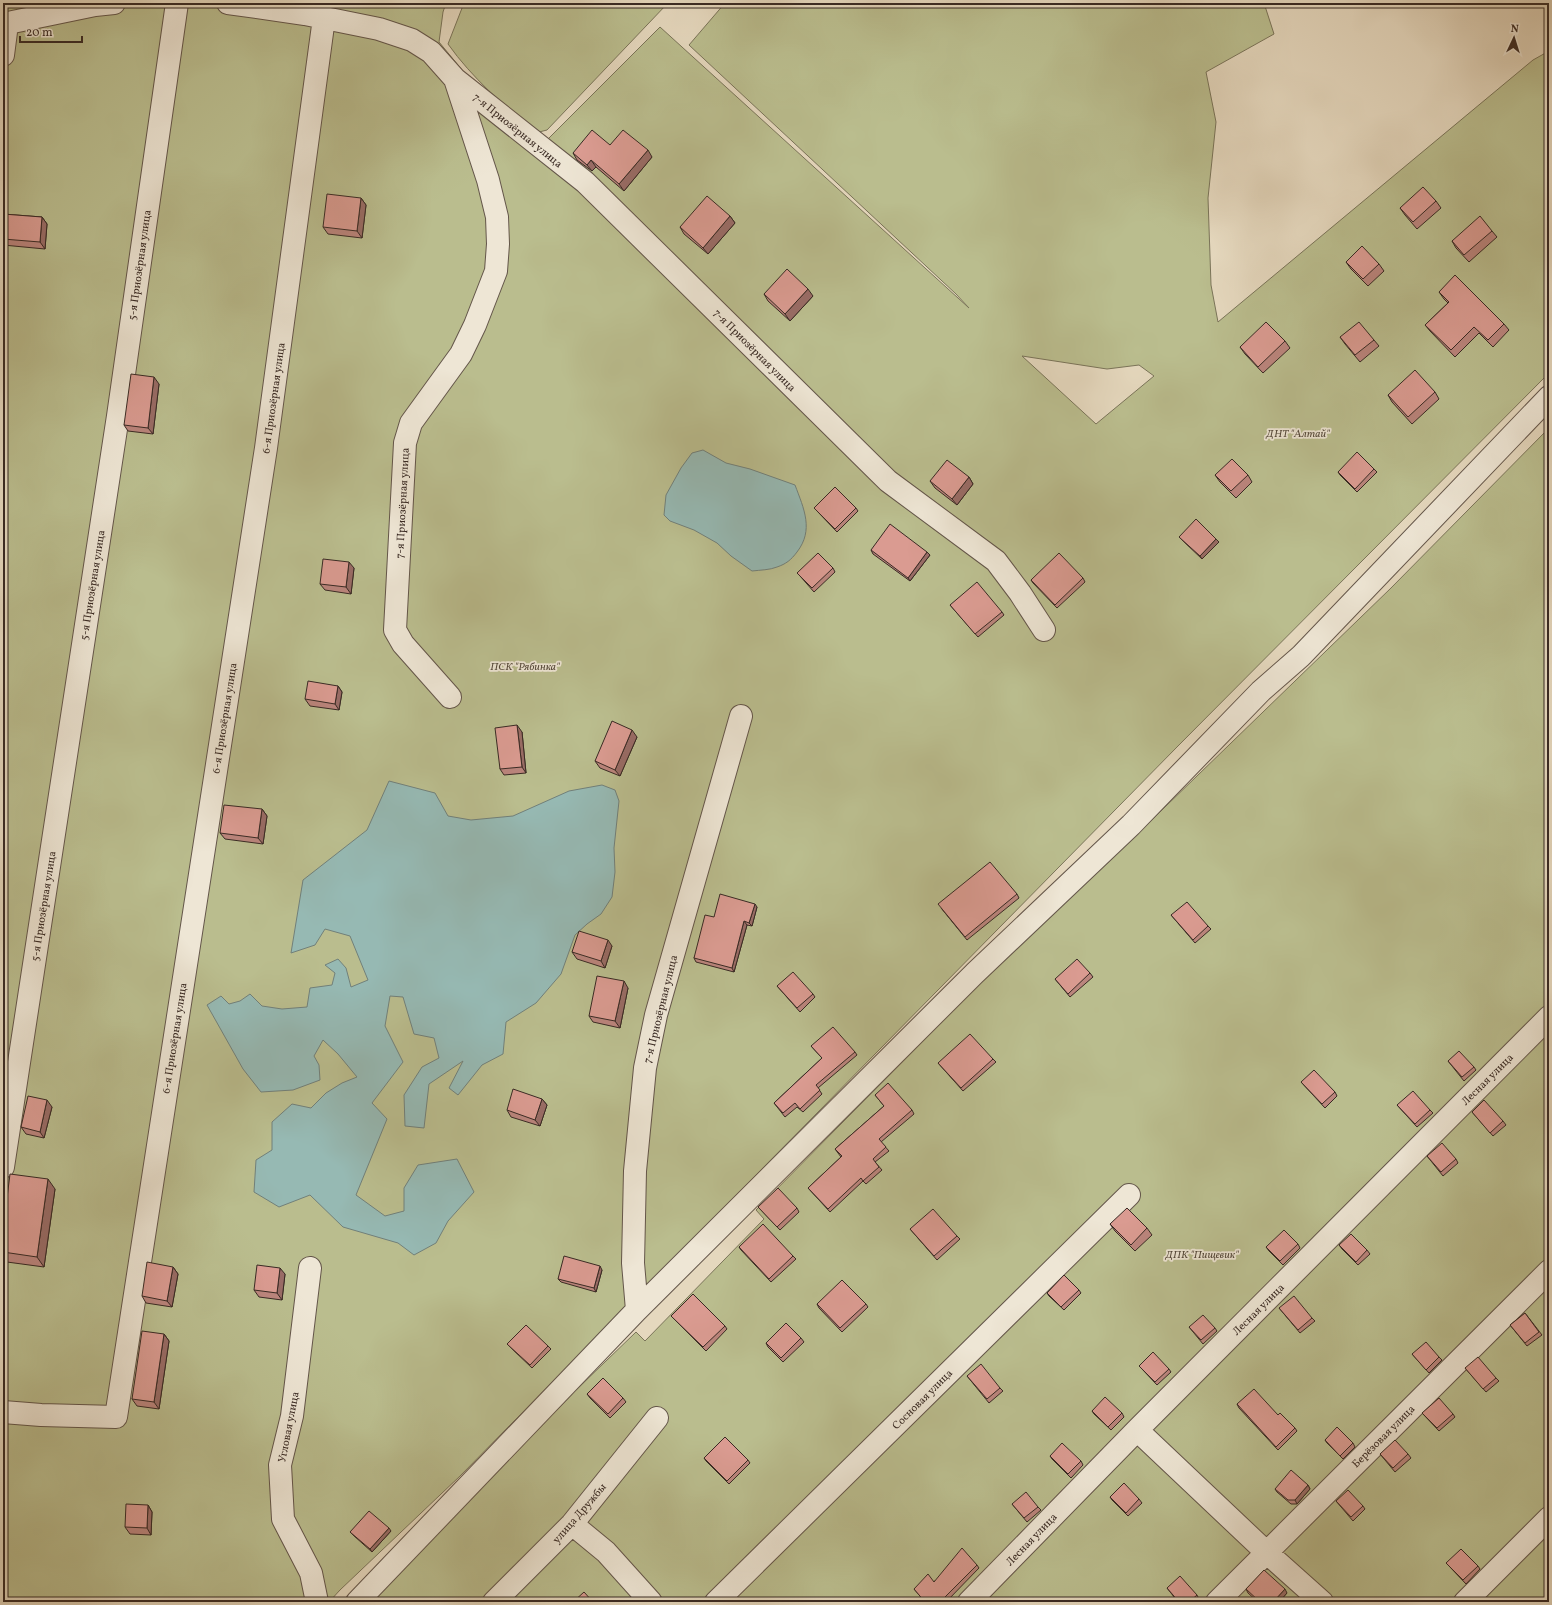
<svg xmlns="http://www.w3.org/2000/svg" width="1552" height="1605" font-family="Vollkorn,serif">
<rect width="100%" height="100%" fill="#e5d8be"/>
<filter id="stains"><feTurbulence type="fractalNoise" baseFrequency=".005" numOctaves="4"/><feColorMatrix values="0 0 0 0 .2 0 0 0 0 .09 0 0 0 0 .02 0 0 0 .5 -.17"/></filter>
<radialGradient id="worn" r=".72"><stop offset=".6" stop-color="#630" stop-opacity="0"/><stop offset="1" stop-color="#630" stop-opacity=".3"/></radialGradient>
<!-- green -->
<path fill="#babd8e" stroke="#7a7459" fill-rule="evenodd" d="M3,3H446L443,12L439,42L472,82L544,143L660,27L969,308L956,294L689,45L725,3H1264L1274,34L1206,72L1216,122L1208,198L1211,285L1218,322L1533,60L1549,51V373L1177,747L460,1476L340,1590L329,1602H3ZM1022,356L1107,369L1139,365L1154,376L1096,424Z
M464,3H675L667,4L547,130L535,133C504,105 472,78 448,44Z
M1549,428V1602H367L501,1468L575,1391L636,1332L645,1341L764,1219L756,1210L1012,951L1101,869L1391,588Z"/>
<!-- water -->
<path fill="#96b9b3" stroke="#71807a" d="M703,450L726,463L750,469L795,485C804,509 814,530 797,552C791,560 786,564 777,567C770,570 760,570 752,571L731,556L717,543L694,530L670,521L664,515L666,495L681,468L692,453Z
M389,781L435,793L448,816L471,820L513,816L569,791L602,785L615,790L619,801L614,848L615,872L612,897L601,914L587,924L575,935L561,974L536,1003L506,1022L503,1054L482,1065L458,1095L449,1088L463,1061L429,1084L424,1128L405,1126L404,1095L422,1067L439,1058L434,1038L414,1034L403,997L390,996L385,1026L403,1062L372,1103L387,1119L356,1195L385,1216L404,1211V1188L418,1165L457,1159L474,1192L448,1221L436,1243L414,1255L398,1243L343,1227L310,1195L279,1207L254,1192L256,1160L272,1150V1122L292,1104L311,1108L326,1093L342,1083L357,1077L338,1054L323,1040L314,1056L319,1065L320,1080L293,1090L261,1092L243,1069L207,1005L221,996L229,1004L240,1001L250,994L262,1006L282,1009L307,1007L310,988L332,985L335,973L325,965L338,959L346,968L351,987L368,980L350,936L325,929L315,945L291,953L303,880L367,830Z"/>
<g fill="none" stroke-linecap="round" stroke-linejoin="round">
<!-- minor casing -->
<g stroke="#64564a" stroke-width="24">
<path id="minor" d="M228,3L305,14L379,29L412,40L431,52L455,79L488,180L497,217L498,244L496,271L475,325L461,354L411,423L405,443L395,630L403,644L450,697
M3,24L95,5L114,3
M3,55L7,24
M455,79L585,182L888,481L996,561L1020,593L1044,630
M3,1167L118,416L177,3
M310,1268L292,1416L280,1465L283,1519L311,1573L317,1602
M637,1310L633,1263L635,1171L645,1068L656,1015L741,716
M3,1412L41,1415L116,1417L266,448L324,18
M1137,1430L1266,1552L1322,1602
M572,1524L606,1552L651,1602
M357,1602L637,1310L975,973L1131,825L1261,691L1301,656L1549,397
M494,1602L572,1524L657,1418
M716,1602L1129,1195
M969,1602L1137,1430L1549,1017
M1217,1602L1549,1271
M1465,1602L1549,1518"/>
</g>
<!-- minor -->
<use href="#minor" stroke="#eee6d5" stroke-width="22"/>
</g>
<!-- wall -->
<path fill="#bb857d" stroke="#392a24" d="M610,145L652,157L624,191L596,167L592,171L577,160L573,153Z
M361,198L366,205L362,238L328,234L323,227Z
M1436,201L1441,208L1417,229L1405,215L1400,208Z
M3,214L42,217L47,224L45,249L3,245Z
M730,216L735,223L708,254L684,234L680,227Z
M1492,231L1497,237L1469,262L1456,248L1452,241Z
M1346,262L1379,264L1384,271L1368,286L1351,269Z
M1439,292L1504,324L1509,330L1493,347L1479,333L1455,357L1430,331L1425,325L1448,303L1444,299Z
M764,294L813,296L790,321L768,301Z
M1340,337L1374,340L1379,346L1360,362L1345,344Z
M1285,341L1290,348L1263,373L1245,354L1240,347Z
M159,384L153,434L128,431L124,425Z
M1435,392L1439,399L1412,424L1392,402L1388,395Z
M1374,469L1377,472L1357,492L1340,475L1338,472Z
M1215,475H1248L1252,482L1236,498L1220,482Z
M969,477L973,484L957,505L935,488L930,481Z
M814,508H856L858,511L837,532L817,511Z
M1179,537L1216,539L1219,542L1202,559L1182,540Z
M871,550L930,555L910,581L873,554Z
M354,568L351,594L325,590L320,584Z
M833,568L835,572L814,592L800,576L797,573Z
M1083,578L1085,582L1057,608L1033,583L1031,580Z
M950,605L1002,612L1004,615L978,637Z
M338,686L342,692L339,710L310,706L305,699Z
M522,732L526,773L504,775L500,769Z
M637,737L620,776L600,768L595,761Z
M262,809L267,816L263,844L225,839L220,833Z
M1017,894L1019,898L967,940L941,908Z
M757,907L752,926L747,925L734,972L696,962L694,958L714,917Z
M1171,915L1208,926L1211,929L1195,943Z
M612,946L605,968L577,959L572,952Z
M1090,973L1093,977L1070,997L1055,979Z
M777,986L813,994L815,997L800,1012Z
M628,988L620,1028L593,1022L589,1016Z
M811,1046L855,1052L857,1055L818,1088L822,1094L803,1112L797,1107L785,1117L774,1103L822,1058Z
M993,1059L996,1062L963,1091L938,1063Z
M1448,1061L1474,1067L1476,1070L1464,1081Z
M1301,1082L1335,1092L1337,1096L1325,1108Z
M875,1095L912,1110L914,1114L881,1142L889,1151L875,1162L882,1170L866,1184L863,1181L830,1212L808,1188L841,1157L835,1149L884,1106Z
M542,1099L547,1105L540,1126L511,1117L507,1110Z
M1397,1105L1430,1110L1433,1113L1417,1127Z
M52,1107L44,1138L26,1134L21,1127Z
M1472,1112L1503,1121L1506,1125L1493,1136Z
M1427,1156L1456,1159L1458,1163L1443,1176Z
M55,1189L44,1267L7,1262L3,1256V1230Z
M758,1207L797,1208L799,1212L780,1230L761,1210Z
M1110,1224L1147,1228L1152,1235L1135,1251L1115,1231Z
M910,1229L957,1236L960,1239L937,1260Z
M1298,1244L1300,1248L1283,1265L1269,1251L1266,1247Z
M1339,1245L1367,1250L1370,1254L1358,1265L1342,1249Z
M739,1247L793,1256L796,1259L771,1282L741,1250Z
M173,1267L178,1274L172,1307L146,1303L142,1296Z
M602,1270L596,1292L561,1282L558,1279Z
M285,1274L282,1300L259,1297L254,1290Z
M1079,1290L1081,1293L1064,1310L1049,1296L1047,1293Z
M817,1304H866L868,1307L842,1332L819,1308Z
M1279,1308L1312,1318L1315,1321L1300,1333Z
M1525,1313L1542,1335L1527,1346L1510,1325Z
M671,1316L725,1326L727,1329L706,1351Z
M1189,1327L1215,1328L1217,1331L1203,1344Z
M164,1334L169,1341L159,1409L137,1406L132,1399Z
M801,1338L804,1342L783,1362L768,1347L766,1343Z
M507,1344L548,1346L551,1349L532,1368L510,1347Z
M1412,1354L1439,1357L1442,1360L1429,1373Z
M1139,1366L1169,1369L1171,1372L1157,1385L1142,1369Z
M1465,1368L1496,1378L1499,1381L1486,1392Z
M967,1376L1000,1388L1003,1391L989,1403Z
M587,1394L623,1398L626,1402L610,1418L590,1398Z
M1237,1404L1278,1415L1295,1428L1297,1431L1278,1450L1239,1408Z
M1092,1411L1122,1413L1124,1417L1111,1430L1094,1414Z
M1422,1413L1453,1414L1455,1417L1439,1431Z
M1325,1440L1353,1443L1355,1447L1343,1459L1327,1443Z
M1380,1454H1408L1411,1458L1395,1472Z
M1050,1456L1081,1461L1083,1465L1071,1478L1052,1459Z
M704,1458L748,1460L750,1463L729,1484L706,1461Z
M1308,1485L1310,1489L1297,1504H1291L1277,1492L1275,1489Z
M1110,1497L1139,1499L1142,1503L1128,1516L1112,1500Z
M1336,1501L1363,1506L1365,1509L1353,1521Z
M1012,1504L1038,1507L1041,1510L1027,1522Z
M148,1505L152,1512L151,1535L130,1534L125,1527Z
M391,1531L372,1552L353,1535L350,1532Z
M1446,1563L1478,1566L1480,1569L1466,1584L1449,1566Z
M977,1565L979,1568L946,1602H925L914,1589Z
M1167,1588L1197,1595L1199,1599L1195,1602H1178Z
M1246,1589L1287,1593L1279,1602H1258L1248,1593Z"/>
<!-- shaded-wall -->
<path fill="#996c66" stroke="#392a24" d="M648,150L652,157L624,191L619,184Z
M591,160L596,167L592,171L587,165Z
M361,198L366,205L362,238L357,231Z
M730,216L735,223L708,254L703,248Z
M42,217L47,224L45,249L40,242Z
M808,289L813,296L790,321L785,314Z
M154,377L159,384L153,434L148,428Z
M969,477L973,484L957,505L952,499Z
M1216,539L1219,542L1202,559L1200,556Z
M927,552L930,555L910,581L908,578Z
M349,562L354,568L351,594L346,587Z
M338,686L342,692L339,710L335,704Z
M517,725L522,732L526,773L522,767Z
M632,730L637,737L620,776L615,770Z
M262,809L267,816L263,844L258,838Z
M755,904L757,907L752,926L749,923Z
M744,921L747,925L734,972L732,968Z
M608,940L612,946L605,968L601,961Z
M624,981L628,988L620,1028L615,1021Z
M542,1099L547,1105L540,1126L535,1120Z
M47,1100L52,1107L44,1138L40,1132Z
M48,1179L55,1189L44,1267L37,1257Z
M600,1266L602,1270L596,1292L594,1288Z
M173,1267L178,1274L172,1307L167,1301Z
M280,1268L285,1274L282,1300L277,1293Z
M164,1334L169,1341L159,1409L154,1402Z
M1308,1485L1310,1489L1297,1504L1295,1500Z
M148,1505L152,1512L151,1535L147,1528Z
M389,1528L391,1531L372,1552L370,1549Z
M1285,1589L1287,1593L1279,1602H1273Z"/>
<!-- building -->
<path fill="#da9b91" stroke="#392a24" d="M1549,92V99L1545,95Z
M592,130L610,145L623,130L648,150L619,184L591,160L587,165L573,153Z
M1423,187L1436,201L1413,222L1400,208Z
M327,194L361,198L357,231L323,227Z
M707,196L730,216L703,248L680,227Z
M1549,209V218L1544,214Z
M3,214L42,217L40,242L3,239Z
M1480,216L1492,231L1464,255L1452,241Z
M1362,246L1379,264L1363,279L1346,262Z
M787,269L808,289L785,314L764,294Z
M1455,275L1504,324L1488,340L1474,327L1451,350L1425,325L1449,302L1439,292Z
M1266,322L1285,341L1258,367L1240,347Z
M1359,322L1374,340L1355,355L1340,337Z
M1415,370L1435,392L1408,417L1388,395Z
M131,374L154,377L148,428L124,425Z
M1357,452L1374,469L1355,489L1338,472Z
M1232,459L1248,475L1231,491L1215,475Z
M947,460L969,477L952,499L930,481Z
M835,487L856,508L835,529L814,508Z
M1196,519L1216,539L1200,556L1179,537Z
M890,524L927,552L908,578L871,550Z
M818,553L833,568L812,588L797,573Z
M1059,553L1083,578L1055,605L1031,580Z
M323,559L349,562L346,587L320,584Z
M977,582L1002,612L975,634L950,605Z
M308,681L338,686L335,704L305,699Z
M612,721L632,730L615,770L595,761Z
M517,725L522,767L500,769L495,728Z
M224,805L262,809L258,838L220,833Z
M990,862L1017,894L965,937L938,904Z
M720,894L755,904L749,923L744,921L732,968L694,958L705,915L714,917Z
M1187,902L1208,926L1193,940L1171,915Z
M579,931L608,940L601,961L572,952Z
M1077,959L1090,973L1068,994L1055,979Z
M793,972L813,994L797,1008L777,986Z
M597,976L624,981L615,1021L589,1016Z
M833,1027L855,1052L816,1085L820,1090L800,1109L795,1103L783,1113L774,1103L822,1058L811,1046Z
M970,1034L993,1059L961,1088L938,1063Z
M1459,1051L1474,1067L1462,1077L1448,1061Z
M1314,1070L1335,1092L1322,1104L1301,1082Z
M888,1083L912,1110L879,1139L886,1147L873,1159L879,1167L863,1181L861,1178L828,1209L808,1188L842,1156L835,1149L884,1106L875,1095Z
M513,1089L542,1099L535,1120L507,1110Z
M1413,1091L1430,1110L1415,1124L1397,1105Z
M28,1096L47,1100L40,1132L21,1127Z
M1484,1100L1503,1121L1490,1133L1472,1112Z
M1442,1143L1456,1159L1441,1172L1427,1156Z
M10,1174L48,1179L37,1257L3,1252V1230Z
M778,1188L797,1208L777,1227L758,1207Z
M1127,1208L1147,1228L1131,1245L1110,1224Z
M933,1209L957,1236L934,1256L910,1229Z
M763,1224L793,1256L769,1279L739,1247Z
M1284,1230L1298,1244L1280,1261L1266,1247Z
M1351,1234L1367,1250L1356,1262L1339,1245Z
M564,1256L600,1266L594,1288L558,1279Z
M147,1262L173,1267L167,1301L142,1296Z
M257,1265L280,1268L277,1293L254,1290Z
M1064,1275L1079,1290L1061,1307L1047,1293Z
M842,1280L866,1304L840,1328L817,1304Z
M693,1294L725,1326L703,1347L671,1316Z
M1294,1296L1312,1318L1298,1330L1279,1308Z
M1525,1313L1539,1332L1525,1343L1510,1325Z
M1203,1315L1215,1328L1201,1340L1189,1327Z
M786,1323L801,1338L781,1358L766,1343Z
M526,1325L548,1346L530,1365L507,1344Z
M142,1331L164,1334L154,1402L132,1399Z
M1426,1342L1439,1357L1426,1370L1412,1354Z
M1153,1352L1169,1369L1155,1382L1139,1366Z
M1478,1357L1496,1378L1483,1389L1465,1368Z
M981,1364L1000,1388L987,1399L967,1376Z
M603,1378L623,1398L608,1414L587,1394Z
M1254,1389L1278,1415L1280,1413L1295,1428L1276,1447L1237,1404Z
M1105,1397L1122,1413L1108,1427L1092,1411Z
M1439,1398L1453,1414L1437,1428L1422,1413Z
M1337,1427L1353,1443L1340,1456L1325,1440Z
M725,1437L748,1460L727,1481L704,1458Z
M1395,1440L1408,1454L1393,1468L1380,1454Z
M1062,1443L1081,1461L1068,1474L1050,1456Z
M1291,1470L1308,1485L1295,1500H1288L1275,1489Z
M1549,1473V1480L1545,1476Z
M1124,1483L1139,1499L1126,1513L1110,1497Z
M1348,1490L1363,1506L1351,1517L1336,1501Z
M1026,1492L1038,1507L1024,1518L1012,1504Z
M126,1504L148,1505L147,1528L125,1527Z
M369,1511L389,1528L370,1549L350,1532Z
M962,1548L977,1565L940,1602H925L914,1589L928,1574L934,1582Z
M1461,1549L1478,1566L1463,1580L1446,1563Z
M1264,1570L1285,1589L1273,1602H1260L1246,1589Z
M1180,1576L1197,1595L1189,1602H1179L1167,1588Z
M584,1592L593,1602H573Z"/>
<g text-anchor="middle" stroke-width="3.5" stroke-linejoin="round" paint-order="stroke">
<!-- street labels -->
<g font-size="11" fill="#392a24" stroke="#eee6d5">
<text transform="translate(518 130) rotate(39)" y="4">7-я Приозёрная улица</text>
<text transform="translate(139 265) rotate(-82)" y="4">5-я Приозёрная улица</text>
<text transform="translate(755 350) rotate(45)" y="4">7-я Приозёрная улица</text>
<text transform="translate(273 398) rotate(-82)" y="4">6-я Приозёрная улица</text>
<text transform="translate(402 503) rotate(-87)" y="4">7-я Приозёрная улица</text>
<text transform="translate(92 585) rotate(-81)" y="4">5-я Приозёрная улица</text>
<text transform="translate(224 718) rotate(-81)" y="4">6-я Приозёрная улица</text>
<text transform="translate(43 906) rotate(-81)" y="4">5-я Приозёрная улица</text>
<text transform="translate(660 1009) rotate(-76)" y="4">7-я Приозёрная улица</text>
<text transform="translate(174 1038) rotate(-81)" y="4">6-я Приозёрная улица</text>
<text transform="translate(1487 1079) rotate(-45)" y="4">Лесная улица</text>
<text transform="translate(1258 1309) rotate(-45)" y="4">Лесная улица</text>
<text transform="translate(922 1399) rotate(-45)" y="4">Сосновая улица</text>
<text transform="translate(288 1427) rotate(-79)" y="4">Угловая улица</text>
<text transform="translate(1383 1436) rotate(-45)" y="4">Берёзовая улица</text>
<text transform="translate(579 1513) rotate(-49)" y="4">улица Дружбы</text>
<text transform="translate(1031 1539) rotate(-46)" y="4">Лесная улица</text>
</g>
<!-- park labels -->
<g font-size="11" font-style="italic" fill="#534739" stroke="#eee6d5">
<text x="1298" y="437">ДНТ "Алтай"</text>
<text x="525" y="670">ПСК "Рябинка"</text>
<text x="1202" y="1258">ДПК "Пищевик"</text>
</g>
</g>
<!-- margin -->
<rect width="1552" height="1605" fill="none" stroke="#e5d8be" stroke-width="16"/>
<rect x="4" y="4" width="1544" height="1597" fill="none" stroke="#392a24" stroke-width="2"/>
<rect x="8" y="8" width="1536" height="1589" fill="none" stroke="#392a24"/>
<!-- north arrow -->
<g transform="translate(1514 38) rotate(4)" stroke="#eee6d5" stroke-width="3" paint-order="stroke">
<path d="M0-3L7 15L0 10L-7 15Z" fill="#392a24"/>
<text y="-6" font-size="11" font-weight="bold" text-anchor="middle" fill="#392a24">N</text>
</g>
<!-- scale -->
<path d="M20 36v6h62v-6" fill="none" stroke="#392a24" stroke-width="2"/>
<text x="26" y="36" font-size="12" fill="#392a24" stroke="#eee6d5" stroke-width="3" paint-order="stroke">20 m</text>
<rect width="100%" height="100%" filter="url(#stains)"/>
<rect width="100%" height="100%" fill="url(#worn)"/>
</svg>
